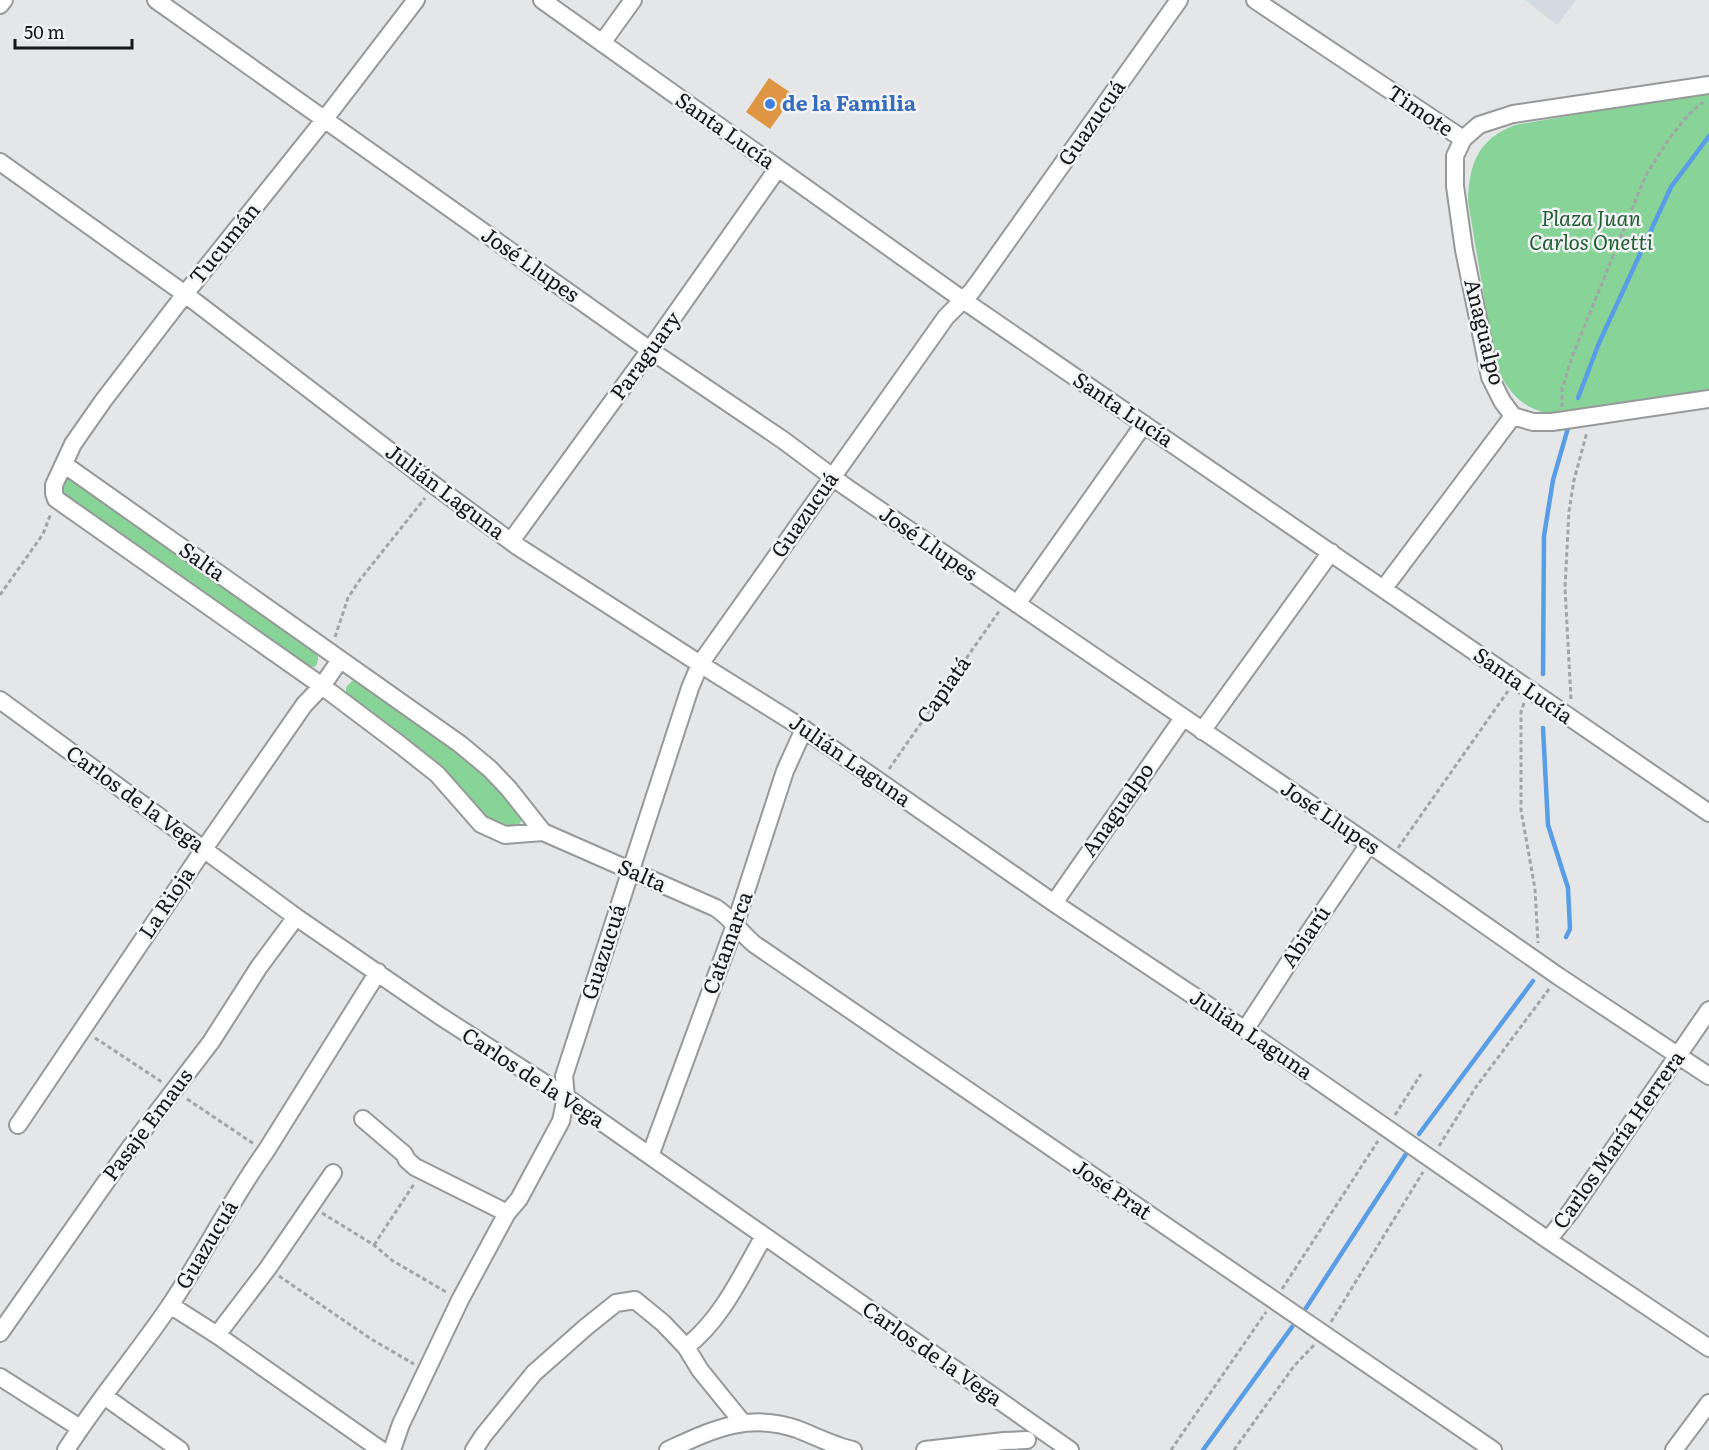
<svg xmlns="http://www.w3.org/2000/svg" width="1709" height="1450" font-family="Literata,serif">
<rect width="100%" height="100%" fill="#e4e6e8"/>
<!-- built -->
<path fill="#d3dae2" d="M1525,0H1576L1557,25Z"/>
<!-- green -->
<path fill="#88d398" d="M1702,93H1709V391L1565,414C1559,413 1552,414 1546,413C1518,407 1501,383 1494,357L1468,201C1469,164 1478,139 1515,125Z
M63,477H71L316,650C319,656 319,661 315,667L305,665L61,494Z
M357,680L469,754L522,812L521,822L516,827H506L484,817L421,749L350,697L346,693V687L352,681Z"/>
<g fill="none" stroke-linecap="round" stroke-linejoin="round">
<!-- stream -->
<path stroke="#589de6" stroke-width="4.5" d="M1578,398L1599,343L1671,187L1709,136
M1543,674L1544,536L1553,480L1568,428
M1543,728L1548,825L1568,888L1570,929L1566,937
M1419,1134L1533,981
M1306,1308L1406,1154
M1203,1450L1292,1327"/>
</g>
<!-- building -->
<path fill="#de9544" d="M769,78L794,95L770,129L746,112Z"/>
<g fill="none" stroke-linecap="round" stroke-linejoin="round">
<!-- minor casing -->
<g stroke="#969899" stroke-width="20">
<path id="minor" d="M156,0L650,350L783,440L846,487L1369,844L1558,976L1709,1076
M416,0L324,120L185,294L103,401L73,444L54,485V493L56,499L322,686L399,744L437,774L481,824L505,835L543,832
M542,0L963,300L1709,813
M1255,0L1463,139
M0,5L4,0
M602,43L633,0
M0,162L185,294L434,485L517,546L700,664L804,729L1054,903L1245,1030L1548,1240L1709,1348
M1513,416L1502,401L1490,377L1464,250L1455,186V156L1463,139L1479,125L1513,114L1709,85
M1513,416L1533,422H1552L1709,399
M65,465L460,744L490,769L509,789L543,832L716,908C731,918 740,932 754,944L1493,1450
M511,541L650,350L778,168
M1384,588L1513,416
M1017,604L1144,424
M0,700L296,917L440,1016L566,1097L1070,1450
M1202,731L1331,552
M1054,903L1183,718
M1245,1030L1295,953L1369,844
M363,1119L404,1154L407,1160L415,1167L507,1213
M18,1125L204,849L304,705L322,686L340,660
M650,1156L735,925L785,771L804,729
M1548,1240L1571,1211L1709,1010
M170,1305L217,1335L381,1450
M0,1333L129,1149L211,1042L259,967L296,917
M217,1335L268,1268L333,1173
M686,1347C722,1319 741,1276 764,1236
M0,1377L80,1428
M104,1396L180,1450
M66,1450C98,1400 137,1354 171,1304C204,1254 231,1200 266,1151L378,972
M392,1450L401,1424L460,1300L507,1213L519,1199L561,1121L566,1097L564,1076L690,688L700,664L946,317L972,291L980,280L1179,0
M474,1450L483,1436L534,1373L586,1327L616,1303L635,1300L663,1323L686,1347L700,1370L743,1423
M668,1450C712,1430 747,1412 797,1429C815,1436 834,1446 853,1450
M925,1450L1004,1441L1027,1440
M1674,1450L1709,1403"/>
</g>
<!-- path -->
<path stroke="#a2a4a5" stroke-width="3" stroke-dasharray="4.5 3" stroke-linecap="butt" d="M1562,407V389L1572,357L1646,175L1668,140L1688,115L1703,102
M0,595L43,534L51,513
M335,637L348,598L359,581L425,498
M1571,699L1565,588L1569,511L1574,480L1587,432
M1524,703L1521,712V810L1535,889L1538,943
M889,769L1000,610
M1398,848L1508,691
M95,1038L162,1082
M187,1099L254,1144
M1395,1115L1421,1074
M1439,1146L1476,1087L1549,989
M322,1213L374,1245L393,1261L448,1293
M374,1245L414,1184
M279,1276L371,1339L414,1364
M1282,1289L1378,1141
M1331,1322L1423,1172
M1171,1450L1266,1312
M1234,1450L1294,1366L1315,1344"/>
<!-- minor -->
<use href="#minor" stroke="#fff" stroke-width="16"/>
</g>
<!-- markers -->
<circle fill="#3f7fe0" stroke="#f1f3f5" stroke-width="2" cx="770" cy="104" r="6"/>
<g text-anchor="middle" stroke-width="5" stroke-linejoin="round" paint-order="stroke">
<!-- shop labels -->
<g font-size="21" font-weight="bold" fill="#366cbe" stroke="#f1f3f5" text-anchor="start">
<text x="782" y="111">de la Familia</text>
</g>
<!-- street labels -->
<g font-size="21" fill="#151616" stroke="#f1f3f5">
<text transform="translate(1420 111) rotate(34)" y="7">Timote</text>
<text transform="translate(1092 123) rotate(-55)" y="7">Guazucuá</text>
<text transform="translate(725 131) rotate(35)" y="7">Santa Lucía</text>
<text transform="translate(225 244) rotate(-51)" y="7">Tucumán</text>
<text transform="translate(530 265) rotate(35)" y="7">José Llupes</text>
<text transform="translate(1484 332) rotate(76)" y="7">Anagualpo</text>
<text transform="translate(646 356) rotate(-54)" y="7">Paraguary</text>
<text transform="translate(1123 410) rotate(34)" y="7">Santa Lucía</text>
<text transform="translate(445 492) rotate(37)" y="7">Julián Laguna</text>
<text transform="translate(805 515) rotate(-55)" y="7">Guazucuá</text>
<text transform="translate(928 544) rotate(35)" y="7">José Llupes</text>
<text transform="translate(202 562) rotate(35)" y="7">Salta</text>
<text transform="translate(1523 686) rotate(35)" y="7">Santa Lucía</text>
<text transform="translate(944 690) rotate(-55)" y="7">Capiatá</text>
<text transform="translate(850 761) rotate(35)" y="7">Julián Laguna</text>
<text transform="translate(135 799) rotate(36)" y="7">Carlos de la Vega</text>
<text transform="translate(1118 810) rotate(-55)" y="7">Anagualpo</text>
<text transform="translate(1330 818) rotate(34)" y="7">José Llupes</text>
<text transform="translate(642 876) rotate(24)" y="7">Salta</text>
<text transform="translate(167 903) rotate(-56)" y="7">La Rioja</text>
<text transform="translate(1306 937) rotate(-56)" y="7">Abiarú</text>
<text transform="translate(728 943) rotate(-70)" y="7">Catamarca</text>
<text transform="translate(604 952) rotate(-72)" y="7">Guazucuá</text>
<text transform="translate(1251 1035) rotate(34)" y="7">Julián Laguna</text>
<text transform="translate(533 1078) rotate(33)" y="7">Carlos de la Vega</text>
<text transform="translate(148 1125) rotate(-53)" y="7">Pasaje Emaus</text>
<text transform="translate(1619 1140) rotate(-55)" y="7">Carlos María Herrera</text>
<text transform="translate(1112 1190) rotate(34)" y="7">José Prat</text>
<text transform="translate(207 1245) rotate(-59)" y="7">Guazucuá</text>
<text transform="translate(932 1354) rotate(35)" y="7">Carlos de la Vega</text>
</g>
<!-- park labels -->
<g font-size="21" font-style="italic" fill="#205e32" stroke="#f1f3f5">
<text x="1591" y="226">Plaza Juan<tspan x="1591" dy="24">Carlos Onetti</tspan></text>
</g>
</g>
<!-- scale -->
<path d="M15 39v9h117v-9" fill="none" stroke="#151616" stroke-width="3"/>
<text x="24" y="39" font-size="18" fill="#151616" stroke="#f1f3f5" stroke-width="4.5" paint-order="stroke">50 m</text>
</svg>
